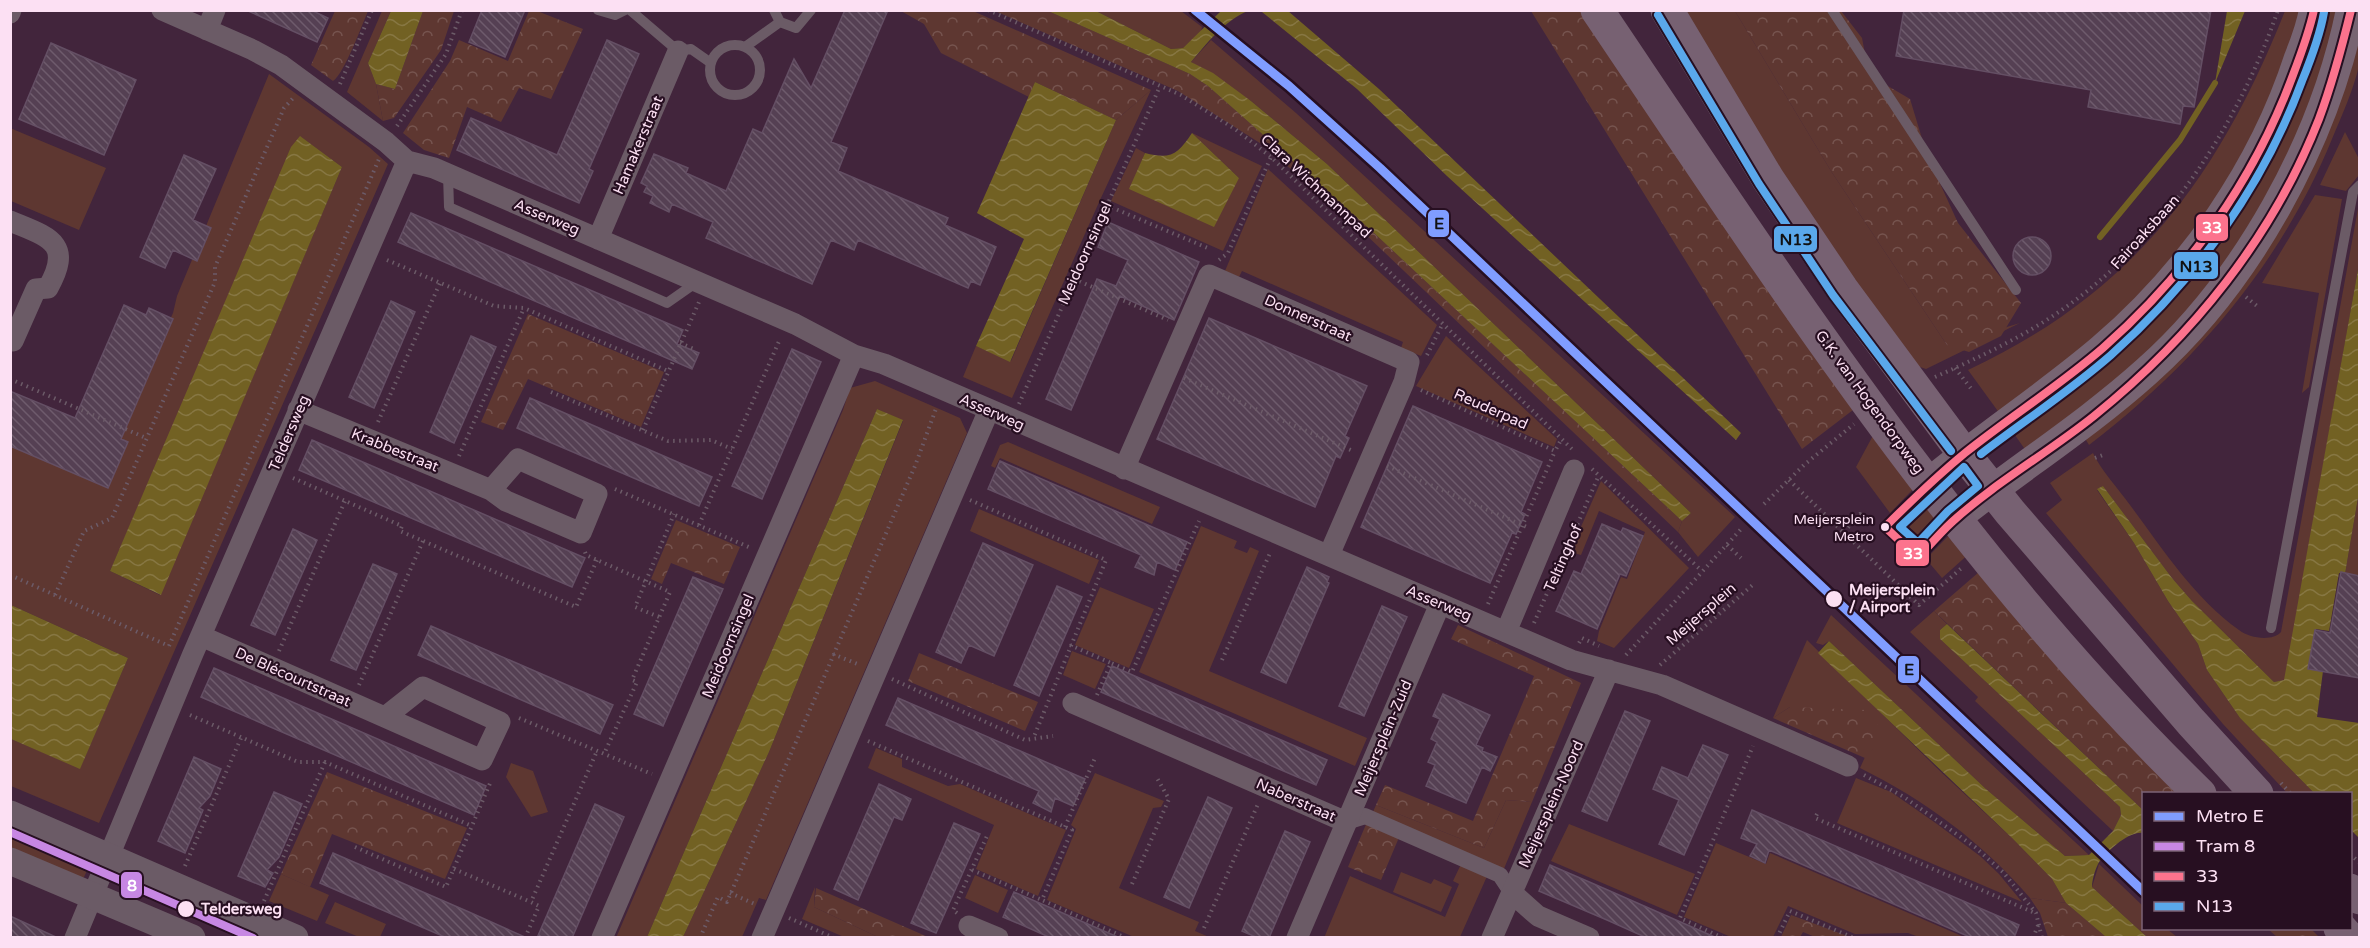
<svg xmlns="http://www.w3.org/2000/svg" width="2370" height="948" font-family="'Varela Round',sans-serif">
<defs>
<pattern id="forest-crowns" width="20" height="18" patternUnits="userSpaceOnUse" patternTransform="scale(1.5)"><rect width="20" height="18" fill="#5e3731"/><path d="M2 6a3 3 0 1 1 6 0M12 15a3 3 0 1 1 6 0" fill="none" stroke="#76544f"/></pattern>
<pattern id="water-waves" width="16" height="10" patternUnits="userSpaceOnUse" patternTransform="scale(1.5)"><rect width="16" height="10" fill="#726123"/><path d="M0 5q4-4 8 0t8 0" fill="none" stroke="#877743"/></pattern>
<pattern id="building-back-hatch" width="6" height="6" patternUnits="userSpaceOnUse" patternTransform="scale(1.5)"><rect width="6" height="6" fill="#554053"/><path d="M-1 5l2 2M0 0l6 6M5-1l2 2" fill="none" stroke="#6e5b6c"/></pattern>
</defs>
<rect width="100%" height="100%" fill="#42253c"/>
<!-- green -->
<path fill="#5e3731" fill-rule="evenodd" d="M382,11H391L368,63L376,84L383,121L347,92Z
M1096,11H1181L1202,27L1201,32L1183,48L1171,49Z
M1680,11H1735L1831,171L1947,345L2020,323L1926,369L1911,364L1772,163Z
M2285,11H2304L2282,75L2230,180L2181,249L2107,329L2000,414L1968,370C2133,293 2219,177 2285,11Z
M2322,11H2345L2272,202L2165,343L2029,455L2012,431L2146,324Z
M2359,12C2359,29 2363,50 2359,66C2353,91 2342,115 2332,139C2281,264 2195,364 2089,445L2086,440L2219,305Z
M1211,40L1296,113L1735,517L1698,557L1678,532L1682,521L1691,513L1327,164L1251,101L1191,62Z
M269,74L369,147L388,164L99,823L11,786V739L80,768L128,658L11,605V408L120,456L122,427L173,313L177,296ZM301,137L342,167L160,595L110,571Z
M1151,90L1100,200L1012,398L963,377L976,346L1011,361L1116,120Z
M10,128L106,168L79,230L11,201Z
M2345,132L2359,159V175L2346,191L2320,185Z
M1192,133L1262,166L1223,251L1111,201L1136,148L1145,153L1130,189L1239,178Z
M1268,169L1437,325L1421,356L1401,348L1403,342L1242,271L1239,277L1225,271Z
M2315,195L2342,199L2309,387L2302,393L2319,293L2262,283Z
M2359,203V264L2285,680L2274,682L2192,601L2172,578L2103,486L2097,490L2134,543L2168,601L2198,644L2207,670L2240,718L2314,793H2287L2223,724L2046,513L2062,500L2050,483L2093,453C2102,472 2118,488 2130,505C2162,548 2194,598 2239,630C2249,638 2272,642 2281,632Z
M1446,336L1557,439L1554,447L1416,386Z
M875,381L960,418L967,433L766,900L759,898L742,937H683L769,752L903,421L877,409L647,937L616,938L843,410L850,388Z
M1876,430L1918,484L1890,513L1856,467Z
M1008,442L1160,507L1152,524L1000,458L995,468L991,466L1000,445Z
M1601,481L1689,568L1614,648L1597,641L1599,631L1621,577L1627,579L1645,532L1599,511L1581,555L1570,552Z
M2359,492V576L2345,574Z
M1926,494L1945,519L1926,538L1917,539L1905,519Z
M979,509L1099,560L1089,584L970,531Z
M1201,526L1237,541L1234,548L1247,553L1250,547L1259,551L1209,671L1367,738L1355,766L1139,672Z
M1953,531L1971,552L1942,578L1926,559Z
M1100,587L1154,609L1129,668L1075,645Z
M1934,611L1947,624L1940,630V639L2120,807L2121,815L2113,831L1975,701L1978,697L1910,632Z
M1831,615L2089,855L2065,856L1986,789L1829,641L1823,645L1816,643Z
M1807,640L1941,772L2012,838L2052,879L2066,903L2030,898C1983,843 1925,800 1860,768L1865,757L1873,749L1790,707L1773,718Z
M1072,651L1106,664L1095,689L1063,675Z
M876,748L902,759V767L948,786L960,784L1066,830L1038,896L976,869L994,825L868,768Z
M511,763L533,771L548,812L531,817L506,777Z
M1095,773L1164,801L1161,807L1153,808L1119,888L1199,922L1195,931L1209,937H1134L1047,900L1076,829L1071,825Z
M1856,778L1891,792L1937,824L1980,856L1999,874L2022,902L1837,823Z
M1506,800L1532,802L1503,871L1372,814L1376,805L1484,848Z
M10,820L91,862L84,877L79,880L11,853Z
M1569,824L1695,874L1677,915L1551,861Z
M1716,843L1766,864L1770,853L1964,937H1919L1908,933L1855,934L1788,906L1773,937H1731L1684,917Z
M1462,862L1488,874L1460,937L1324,938L1350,876L1445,917L1459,884L1453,881Z
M2099,864L2143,906L2144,928L2167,929L2177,937H2147L2092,887Z
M1401,872L1431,884L1434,879L1452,887L1441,912L1393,892Z
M281,874L329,895L317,921L269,901Z
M975,875L1008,890L998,913L965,898Z
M815,887L814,907L878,937H844L802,919Z
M335,902L386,924L380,937H359L325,923Z"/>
<!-- forest -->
<path fill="url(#forest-crowns)" d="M335,11H368C362,25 344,74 333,81L311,65Z
M423,11H454L441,50L394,118L383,121L376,84L395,89Z
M529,11H537L583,29L551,99L519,88L501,122L467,107L449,158L424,150L403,133L450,61L459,40L508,61Z
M901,11H973L1151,90L1116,120L1035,82L1029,97L941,53L924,24Z
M995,11H1048L1190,74L1208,86L1374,233L1682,521L1678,532L1361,230L1263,145L1178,91Z
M1531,11H1593L1853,410L1802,449Z
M1735,11H1841L1862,38L1869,75L1910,99L1927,155L1958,223L2021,303L2001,336L1969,352L1947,345L1831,171Z
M528,314L664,372L641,427L528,379L503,430L481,422Z
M676,520L740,547L724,584L671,563L662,584L651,579Z
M1979,572L2182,793L2144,794L2143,810L1934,611Z
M1458,625L1581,683L1532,802L1506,800L1484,848L1376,805L1385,785L1473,821L1534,676L1451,639Z
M919,653L1038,702L1025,731L908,681Z
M1790,707L1866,710L1886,736L1865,758L1773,718Z
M327,772L467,828L445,879L332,834L310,887L281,874Z
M1367,822L1400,835L1381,880L1348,867Z
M816,888L928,937H878L814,907Z
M2030,898L2066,903L2106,937H2048L2040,913Z
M1791,915L1850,937H1815L1803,932L1800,937H1781Z
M2268,929H2311L2319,937H2277Z"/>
<!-- water -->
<path fill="url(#water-waves)" d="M391,11H423L395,89L376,84L368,63Z
M1048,11H1096L1171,49L1183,48L1221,11H1248C1225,20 1206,44 1191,62L1213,73L1251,101L1327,164L1691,513L1682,521L1374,233L1208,86L1190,74Z
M1255,11H1288L1379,89L1741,433L1736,440L1447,176L1357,89L1262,12Z
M2227,11H2245L2215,83Z
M1035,82L1116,120L1010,362L976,346L1024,239L977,213Z
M1192,133L1239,178L1214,227L1129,189L1145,153C1171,160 1178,154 1192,133Z
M300,136L342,167L161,595L110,571L291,147Z
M2359,264V492L2345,574L2339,573L2329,631L2316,629L2309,669L2323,671L2317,717L2359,723V838L2351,830L2350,794L2314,793L2240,718L2207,670L2198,644L2168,601L2134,543L2097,489L2103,486L2172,578L2192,601L2274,682L2284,680Z
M877,409L903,420L769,752L683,937H647Z
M11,605L128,658L80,769L11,739Z
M1947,624L2143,810V833C2130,830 2105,852 2098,864C2095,870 2092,880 2092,887L2147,937H2106L2066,903L2052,879L2012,838L1818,653L1829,641L1986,789L2065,856L2089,855L2113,831L2121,815L2120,807L1940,639V630Z"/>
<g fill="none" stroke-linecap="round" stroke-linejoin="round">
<!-- stream -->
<path stroke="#726123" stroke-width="6" d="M2100,237L2180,140L2215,83"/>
</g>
<!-- building -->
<path fill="url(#building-back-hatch)" stroke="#644f64" stroke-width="1.5" d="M246,10H311L328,18L317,42Z
M482,10H525L505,57L469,42Z
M845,10H888L831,142L847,148L838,171L948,218L945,225L996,247L980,285L971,281L968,288L858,240L854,250L831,240L812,284L706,238L713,222L672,204L669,212L650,203L653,196L644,192L647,186L641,183L654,154L688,168L686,173L726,191L753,129L762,133L794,59L811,88Z
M1904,10H2211L2194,107L2183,106L2180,124L2088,107L2091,90L1896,56Z
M607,40L639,54L589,169L593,171L579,203L457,150L471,118L557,155Z
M51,43L136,80L104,155L19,119Z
M184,155L216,169L193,220L211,228L197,261L173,250L165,268L140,257Z
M411,213L683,330L677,344L699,353L692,369L398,242Z
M1108,222L1199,262L1174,320L1120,296L1071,410L1046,399L1097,279L1116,286L1128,260L1098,247Z
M2013 256a19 19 0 1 1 38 0a19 19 0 1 1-38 0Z
M391,301L415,312L374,408L349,397Z
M124,305L146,315L149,308L173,319L121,439L128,442L108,488L10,446V391L75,418Z
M1209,318L1367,386L1345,436L1349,438L1340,458L1336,456L1315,507L1157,439Z
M471,336L496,347L454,443L430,432Z
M792,349L821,362L762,499L732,486Z
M530,398L712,477L699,506L517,428Z
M1413,406L1542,462L1521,512L1525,514L1516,534L1512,533L1490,583L1361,527Z
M312,440L585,558L572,587L299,470Z
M1000,461L1187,542L1175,570L1157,562L1154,575L1135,567L1141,555L988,489Z
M1602,524L1621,532L1623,528L1643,536L1626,576L1620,574L1597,629L1556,611L1574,571L1581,574Z
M293,529L317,540L275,635L251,625Z
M983,543L1033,565L994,656L969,645L961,663L936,652Z
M373,564L397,574L356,670L331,660Z
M1307,567L1329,577L1327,582L1329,583L1286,683L1261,672Z
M2341,572L2360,576V678L2308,669L2315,630L2330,633Z
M693,577L723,589L663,726L634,714Z
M1057,586L1082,597L1039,696L1014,685Z
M1382,606L1407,617L1364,716L1339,706Z
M431,626L613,705L600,734L418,655Z
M1112,666L1327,760L1316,785L1101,692Z
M214,668L486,786L474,815L201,697Z
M1443,694L1490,715L1476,745L1483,748L1482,751L1497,757L1490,771L1482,767L1466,803L1426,786L1435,765L1428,762L1437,742L1431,739L1440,719L1433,716Z
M898,698L1085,779L1073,806L1055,798L1051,812L1033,803L1039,791L886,725Z
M1625,711L1650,721L1607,821L1582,811Z
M1703,745L1728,755L1684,855L1659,844L1679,800L1653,789L1662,767L1688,778Z
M194,757L221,769L210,796L199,808L203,810L185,853L158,841Z
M879,784L911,799L902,820L894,817L858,900L834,889Z
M274,792L302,804L279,857L267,870L273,873L265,887L238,876Z
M1208,797L1232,808L1189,908L1164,897Z
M595,804L624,817L604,864L572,938H537Z
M1752,810L2019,925L2014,938H1972L1769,850L1765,863L1750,856L1757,844L1741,838Z
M954,823L980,834L936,933L911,923Z
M1285,831L1310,842L1269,938H1258L1242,931Z
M333,853L469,912L527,938H447L320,883Z
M1550,865L1594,884L1717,938H1647L1607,920L1539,891Z
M1014,892L1058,911L1120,938H1051L1022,925L1003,917Z
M10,916L58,938H10Z"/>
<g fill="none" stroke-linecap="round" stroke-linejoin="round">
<!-- path -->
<path stroke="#6c5b68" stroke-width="4" stroke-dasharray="1.5 4.5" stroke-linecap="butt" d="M988,10L1181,95L1235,129L1271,157L1574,451
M340,84L372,10
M397,126L446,54L462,10
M1106,205L1210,249
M387,260L494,306L524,308L668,371
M1219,260L1228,253L1271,157
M1074,279L1168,320
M2246,297L2257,306
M680,343L694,349
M1427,355L1443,323
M1955,368L1973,391
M1935,377C1973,360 2010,343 2045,321C2155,252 2236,132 2278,10
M1184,378L1353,451
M10,379L146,438
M1421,390L1555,451L1562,438
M551,392L668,441L711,440L732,449
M1019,404L1160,86
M378,422L440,283
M643,430L699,302
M459,456L524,308
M2095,458L2103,455
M1387,466L1529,528
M1592,469L1702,571
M293,478L402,526L400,531L576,607L597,560
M1789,480L1919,605L1964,566
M615,489L751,548
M970,500L1106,560L1033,739
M1764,504L1804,465L1854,424
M699,525L780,339
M1844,532L1860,514L1872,525
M1727,545L1741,558
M585,552L586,555L597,560L670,592L632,680L637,682L604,754
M10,575L169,646
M55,595L84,531L112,518L215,282V267L284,108L295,96
M1488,604L1555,451
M659,617L635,607L674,514
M1534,623L1599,475
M1579,643L1582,638L1599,646
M1070,645L1111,663
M169,646L379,159
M279,651L345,501
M833,654L860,665
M1626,655L1743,527
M1222,660L1271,551
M1660,665L1755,583
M892,679L1025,740L1053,736
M359,685L423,541
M1097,695L1111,663L1132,672L1199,521
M190,715L298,762H325L472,826
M519,718L652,774
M868,741L1072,830L1042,900L1126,938
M1864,775L1904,797L1975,847L2003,872L2036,913L2042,938
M2281,783L2291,794
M1817,814L1815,818L2035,913
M1065,827L1095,758
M355,847L446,887L491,781
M2350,854L2360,863
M185,866L241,738
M454,869L531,902
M972,870L1042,900
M1132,884L1169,799L1157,778
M730,893L757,905
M264,901L325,762
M957,913L953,910L987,836
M789,918L834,938
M1204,928L1258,804
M525,938L539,906L531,902L597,751
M700,938L718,897L727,902L915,466L937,406
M1723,938L1680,918L1753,746
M1777,938L1790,911L1854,938
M1859,938H1912
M2033,938L2039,923"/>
<!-- service -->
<path stroke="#6b5b66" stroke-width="10" d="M598,10L615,15L625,10
M630,10L678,51L691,49L711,63
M774,10L780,22L796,28L811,10
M1832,10L2016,290
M710 70a25 25 0 1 1 50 0a25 25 0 1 1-50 0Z
M745,47L780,22
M448,174L449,207L667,303L697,282
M1927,485L1885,527L1918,558L1953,521
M2271,628L2353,192L2360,185"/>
<!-- pedestrian -->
<path stroke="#6b5b66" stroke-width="16" d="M1346,822L1365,816L1500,875L1512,893"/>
<!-- minor -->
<path stroke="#6b5b66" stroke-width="21" d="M162,10L253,50L281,65L386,142L407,161L434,168L795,324L854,355L884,364L1571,660L1662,685L1848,766
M10,13L11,10
M207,30L215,10
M10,221C48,237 74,242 48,288L36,289L13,341
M598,239L678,51
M298,410L491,490L506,501L581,533L597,494L518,459L491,490
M1124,469L1209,275L1409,362L1404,382L1329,555
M1506,632L1574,470
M201,636L482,760L500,722L423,687L385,717
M1073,703L1346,822
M1512,893L1538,916L1589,938
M969,926L998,938
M75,938L192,656L407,161
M602,938L854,355
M762,938L989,410
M1297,938L1440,604
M1492,938L1609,670"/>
<!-- tertiary -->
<path stroke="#6b5b66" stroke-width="27" d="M10,814L295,938
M10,861L192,938"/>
<!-- secondary -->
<path stroke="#776472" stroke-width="30" d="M1929,483C1985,436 2047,396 2102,349C2191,273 2263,169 2299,58C2305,43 2311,27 2314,10
M1956,518C2019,468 2087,425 2147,371C2247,282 2324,142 2351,10"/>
<!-- primary -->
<path stroke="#776172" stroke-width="33" d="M1597,10C1781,283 1963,564 2200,794
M1667,10L1768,179L1842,289L1964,454L2010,512L2191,722L2257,794
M2350,890L2360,898
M2340,928L2349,938"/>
<!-- bus-1 casing -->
<g stroke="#270f21" stroke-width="12">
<path id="bus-1" d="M2314,10C2309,33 2301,54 2293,75C2254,181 2187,274 2103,348C2059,386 2010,417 1965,453C1937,476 1911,501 1885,527L1918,558C1929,546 1940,533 1952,522C1996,482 2048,453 2094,416C2192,337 2273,237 2319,119C2332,84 2342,47 2351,10"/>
</g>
<!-- bus-2 casing -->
<g stroke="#270f21" stroke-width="12">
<path id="bus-2" d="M1658,15L1759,184L1833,295L1951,451
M1981,454C2024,421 2070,391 2111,355C2195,280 2263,187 2302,81C2311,59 2320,36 2324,12
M1964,467L1978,486L1948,511L1918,543L1900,527Z"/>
</g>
<!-- bus-1 -->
<use href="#bus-1" stroke="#fc738d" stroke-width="8"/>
<!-- bus-2 -->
<use href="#bus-2" stroke="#5aa8eb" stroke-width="8"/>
<!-- tram-1 casing -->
<g stroke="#270f21" stroke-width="12">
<path id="tram-1" d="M10,832L253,938"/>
</g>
<!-- tram-1 -->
<use href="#tram-1" stroke="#c787e3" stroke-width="8"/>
<!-- metro-1 casing -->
<g stroke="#270f21" stroke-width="14">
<path id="metro-1" d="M1195,10L1289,86L1380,168L2144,892"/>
</g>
<!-- metro-1 -->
<use href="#metro-1" stroke="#809dff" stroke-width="9"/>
</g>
<!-- markers -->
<g fill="#fce0f3" stroke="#270f21" stroke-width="2">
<circle cx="1885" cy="527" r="5"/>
<circle cx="1834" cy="599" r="9"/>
<circle cx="186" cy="909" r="9"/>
</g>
<g text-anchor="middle" stroke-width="4.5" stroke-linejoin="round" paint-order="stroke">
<!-- bus labels -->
<g font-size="14" fill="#fce0f3" stroke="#270f21" text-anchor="end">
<text x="1874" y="524">Meijersplein<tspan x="1874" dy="17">Metro</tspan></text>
</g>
<!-- street labels -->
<g font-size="15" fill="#fce0f3" stroke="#270f21">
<text transform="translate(638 145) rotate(-67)" y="5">Hamakerstraat</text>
<text transform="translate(1316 186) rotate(43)" y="5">Clara Wichmannpad</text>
<text transform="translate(547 217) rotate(23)" y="5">Asserweg</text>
<text transform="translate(2145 232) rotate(-48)" y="5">Fairoaksbaan</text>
<text transform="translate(1085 253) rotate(-66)" y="5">Meidoornsingel</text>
<text transform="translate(1308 318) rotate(24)" y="5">Donnerstraat</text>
<text transform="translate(1870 402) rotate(54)" y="5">G.K. van Hogendorpweg</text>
<text transform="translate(1491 409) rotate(24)" y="5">Reuderpad</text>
<text transform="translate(992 412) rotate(24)" y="5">Asserweg</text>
<text transform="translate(289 433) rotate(-67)" y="5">Teldersweg</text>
<text transform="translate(395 450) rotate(22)" y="5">Krabbestraat</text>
<text transform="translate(1563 558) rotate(-66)" y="5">Teltinghof</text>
<text transform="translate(1439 603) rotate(23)" y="5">Asserweg</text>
<text transform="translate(1701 614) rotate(-41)" y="5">Meijersplein</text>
<text transform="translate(728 646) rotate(-67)" y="5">Meidoornsingel</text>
<text transform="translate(293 677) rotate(24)" y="5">De Blécourtstraat</text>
<text transform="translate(1383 738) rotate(-67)" y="5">Meijersplein-Zuid</text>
<text transform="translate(1296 800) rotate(24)" y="5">Naberstraat</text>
<text transform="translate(1551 804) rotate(-66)" y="5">Meijersplein-Noord</text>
</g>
<!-- stop labels -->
<g font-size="15" font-weight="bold" fill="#fce0f3" stroke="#270f21" text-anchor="start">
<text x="1849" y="595">Meijersplein<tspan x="1849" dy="17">/ Airport</tspan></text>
<text x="201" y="914">Teldersweg</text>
</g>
</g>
<g stroke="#270f21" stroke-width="2">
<rect x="1427" y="209" width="23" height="29" rx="6" fill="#809dff"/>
<rect x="2195" y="213" width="34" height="29" rx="6" fill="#fc738d"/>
<rect x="1773" y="225" width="45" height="28" rx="6" fill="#5aa8eb"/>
<rect x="2173" y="251" width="46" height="29" rx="6" fill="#5aa8eb"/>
<rect x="1895" y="539" width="35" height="28" rx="6" fill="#fc738d"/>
<rect x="1897" y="655" width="23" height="29" rx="6" fill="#809dff"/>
<rect x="120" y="871" width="23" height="28" rx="6" fill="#c787e3"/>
</g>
<g font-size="16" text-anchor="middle" font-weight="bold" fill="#fff">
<text x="2212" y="233">33</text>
<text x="1913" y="559">33</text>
<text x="132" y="891">8</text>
</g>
<g font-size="16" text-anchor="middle" font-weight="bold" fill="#111">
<text x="1439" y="229">E</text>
<text x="1796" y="245">N13</text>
<text x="2196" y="272">N13</text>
<text x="1909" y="675">E</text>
</g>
<!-- border -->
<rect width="2370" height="948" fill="none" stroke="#fce0f3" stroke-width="24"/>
<!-- legend -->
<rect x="2142" y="792" width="210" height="138" fill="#270f21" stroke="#7c6375" stroke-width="1.5"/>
<rect x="2154" y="812" width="30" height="9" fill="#809dff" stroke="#7c6375" stroke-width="1.5"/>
<text x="2196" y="822" font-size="18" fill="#fce0f3">Metro E</text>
<rect x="2154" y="842" width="30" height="9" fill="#c787e3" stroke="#7c6375" stroke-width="1.5"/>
<text x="2196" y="852" font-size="18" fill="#fce0f3">Tram 8</text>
<rect x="2154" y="872" width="30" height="9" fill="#fc738d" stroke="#7c6375" stroke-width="1.5"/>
<text x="2196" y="882" font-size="18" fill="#fce0f3">33</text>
<rect x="2154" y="902" width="30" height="9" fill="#5aa8eb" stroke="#7c6375" stroke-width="1.5"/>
<text x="2196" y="912" font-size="18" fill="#fce0f3">N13</text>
</svg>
